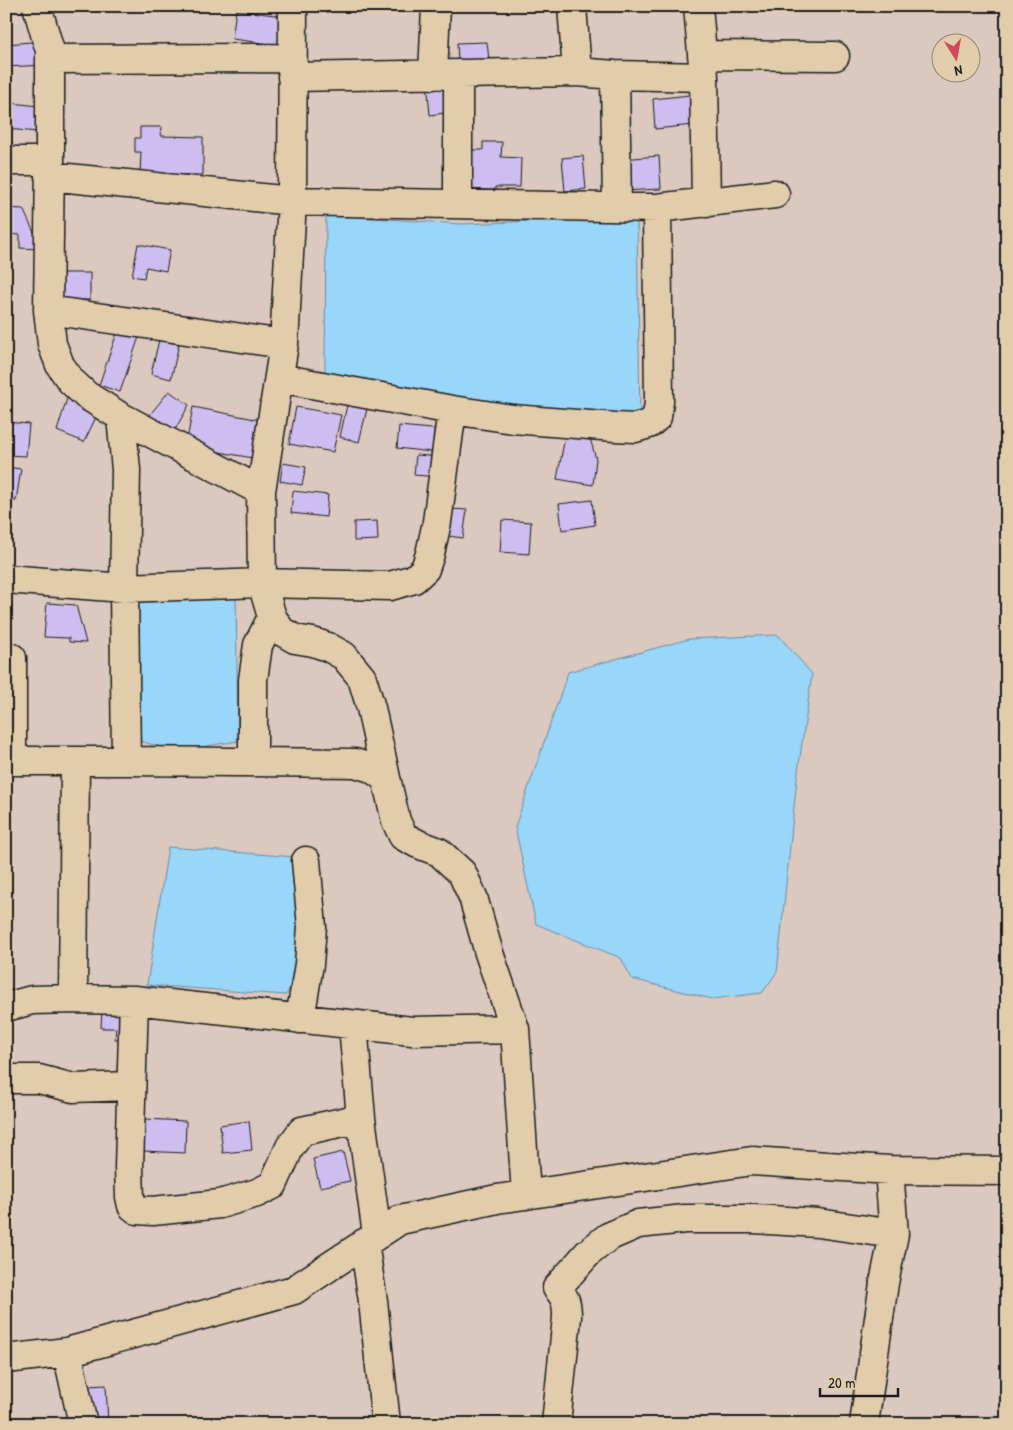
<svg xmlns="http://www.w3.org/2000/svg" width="1013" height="1430" font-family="'Patrick Hand',sans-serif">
<rect width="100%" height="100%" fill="#dbc8bf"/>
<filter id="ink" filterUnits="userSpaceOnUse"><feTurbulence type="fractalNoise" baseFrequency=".02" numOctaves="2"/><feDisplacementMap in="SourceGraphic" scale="10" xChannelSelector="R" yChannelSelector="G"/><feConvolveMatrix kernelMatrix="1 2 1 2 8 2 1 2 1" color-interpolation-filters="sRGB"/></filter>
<g filter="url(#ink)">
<!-- water -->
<path fill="#99d6fa" stroke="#678ca1" d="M326,215L462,224L637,217L640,418L483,405L325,374Z
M138,593L236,596L238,741L175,751L133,739Z
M778,635L812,674L797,778L777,972L762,993L712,999L632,979L621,958L536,924L515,827L568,672L689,639Z
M168,847L296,857L300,969L286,995L147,985Z"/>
<!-- building -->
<path fill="#cdbeef" stroke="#1c1c1c" d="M236,10L282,16L278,45L232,39Z
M44,41L46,65L6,67V44Z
M487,42L489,60L458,62L457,43Z
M449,80L452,112L430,115L427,82Z
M690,95L693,125L655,129L653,99Z
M11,103L39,106L36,132L9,129Z
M140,127H162L161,136L203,137V175L140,174L141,152H135V138H140Z
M483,142H502L501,157L521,158L520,187H495V194L465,193L466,150H483Z
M583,156L586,189L565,191L562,158Z
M659,156L661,189L623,191L621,159Z
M6,208L23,209L37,239L38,249L20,248V235L6,234Z
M138,244L170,250L166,271L146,267L144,278L132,276Z
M63,273H90V300H62Z
M119,327L140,334L120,392L99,385Z
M159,340L179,344L171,379L151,374Z
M169,391L189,405L172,435L148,417Z
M69,392L99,411L84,442L57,431Z
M347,405L367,409L359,442L340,437Z
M193,407L265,421L258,459L186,446Z
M296,407L341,415L333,452L289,444Z
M6,422L29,424L26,456L6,455Z
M399,426L442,430L440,453L397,448Z
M566,432L589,435L596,459L593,485L557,479Z
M416,455L441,457L439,477L414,475Z
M283,463L306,467L302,485L280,481Z
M6,467L21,469L16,501L6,500Z
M293,491L328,495L326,517L291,513Z
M592,500L595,525L562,530L559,504Z
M451,509L467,510L463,538L448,536Z
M502,520L531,522L529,554L500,552Z
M377,521L378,540L354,541V522Z
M47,603L76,605L86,643L69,642V638L44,637Z
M102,1009L130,1010L129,1039H115L116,1028H101Z
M144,1119L186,1121L185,1153L143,1151Z
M249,1121L252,1150L223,1153L220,1125Z
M343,1152L350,1181L320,1187L313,1159Z
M106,1385L108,1424H90L88,1386Z"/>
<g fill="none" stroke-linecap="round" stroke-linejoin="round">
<!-- minor casing -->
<g stroke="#1c1c1c" stroke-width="31">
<path id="minor" d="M293,6L292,201L284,344L261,491L262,583L272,617L281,631L295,639L313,642L328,647L344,656L362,678L371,708L386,778
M572,6L577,72
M698,6L704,77L706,203
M702,55L835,56
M50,59L292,58
M433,75L436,6
M458,75V204
M615,75L617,207
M292,77L577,72L615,75L704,77
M6,161H50V51L37,6
M49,176L292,201L657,208L775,194
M48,310L284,344
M279,378L452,410L513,419L615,427L635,428L649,424L657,417L659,402L657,208
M121,417L261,491
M6,579L124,588L262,583L390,586L414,579L425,569L430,554L437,522L452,410
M12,658V761
M6,761H126L124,588L126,470L121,417L86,395L71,381L60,365L52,344L48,310L50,161
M126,761L355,763L371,768L386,778L396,821L403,836L418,844L439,852L462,873L473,897L489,953L515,1029L526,1195
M253,762V680L258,645L272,617
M73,999L75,761
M134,1000L129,1167L130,1197L132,1206L137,1210L153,1211L220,1204L257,1193L273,1185L290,1147L302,1131L361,1118
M6,1007L32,1000L73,999L134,1000L412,1031L515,1029
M300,1019L309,964L312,927L306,861
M353,1025L361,1118L377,1235
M6,1079H39L73,1088L131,1086
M364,1243L373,1301L386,1424
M67,1352L83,1424
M6,1359L67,1352L294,1290L400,1220L497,1199L752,1161L889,1170L1007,1171
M556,1424L567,1317C567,1304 566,1298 557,1288L588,1253L608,1237L638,1224L685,1219H754L818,1223L894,1234
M864,1424L884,1283L894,1234L889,1170"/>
</g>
<!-- minor -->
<use href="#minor" stroke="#e1ccab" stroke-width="28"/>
</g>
</g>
<!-- margin -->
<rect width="1013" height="1430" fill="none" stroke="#e1ccab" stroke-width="25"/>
<rect x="12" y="12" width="988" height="1405" fill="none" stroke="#1c1c1c" stroke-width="2" filter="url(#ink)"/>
<!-- north arrow -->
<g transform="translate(956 58) rotate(169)"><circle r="24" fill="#e1ccab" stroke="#928672"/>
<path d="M0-4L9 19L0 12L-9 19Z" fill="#d1495b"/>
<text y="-8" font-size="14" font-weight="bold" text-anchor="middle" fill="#1c1c1c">N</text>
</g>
<!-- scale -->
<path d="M820 1388v8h78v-8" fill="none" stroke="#1c1c1c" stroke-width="2.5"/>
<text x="828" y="1388" font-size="15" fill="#1c1c1c" stroke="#e1ccab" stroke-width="4" paint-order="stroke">20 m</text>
</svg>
